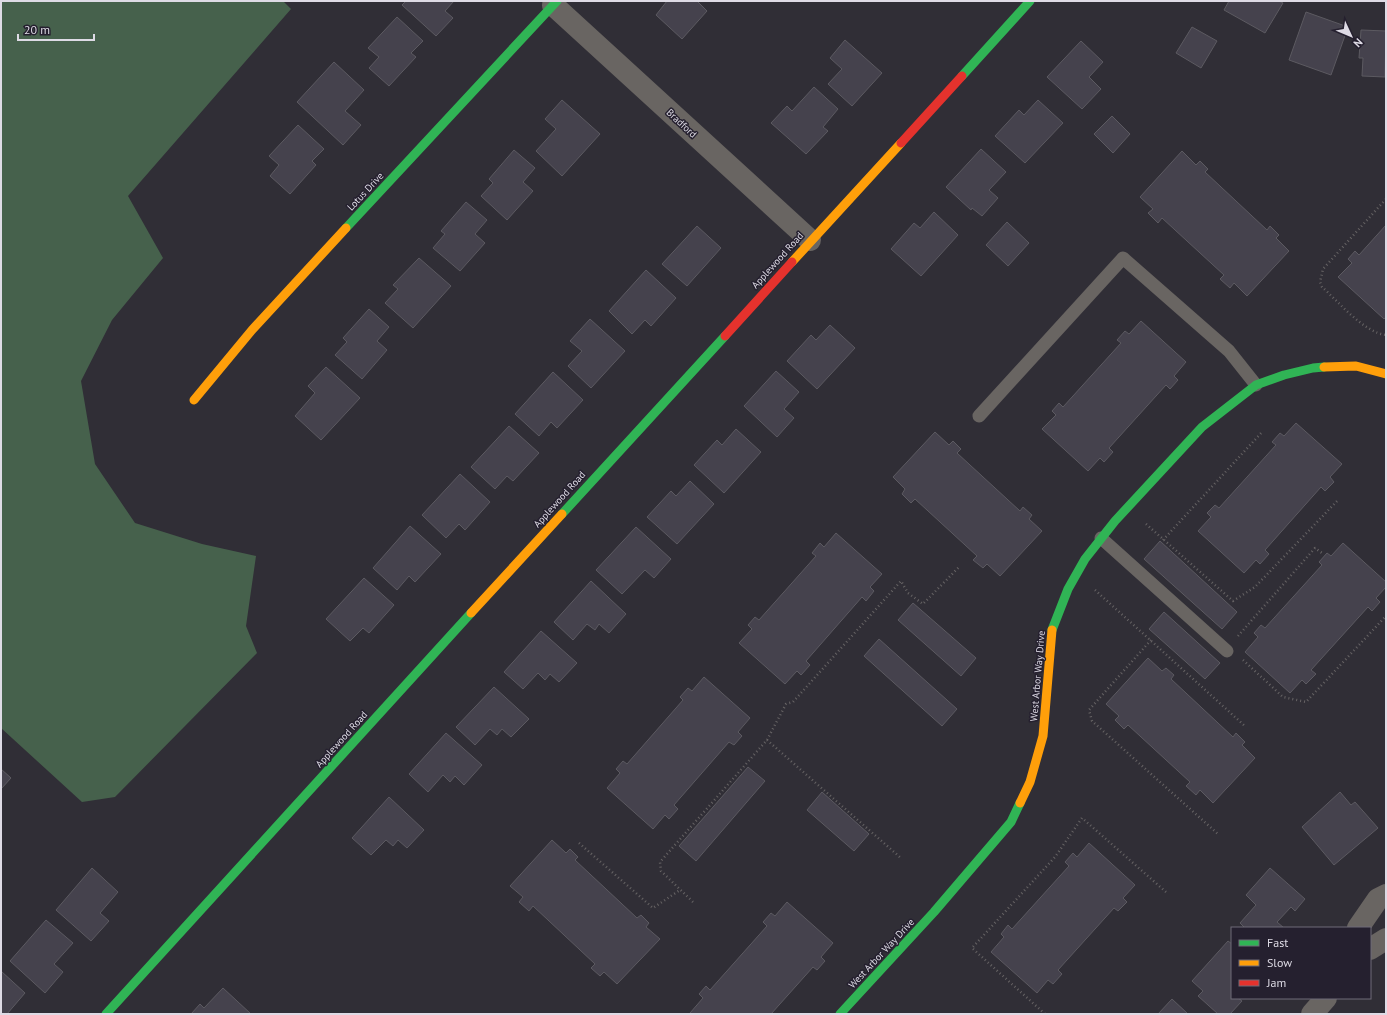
<svg xmlns="http://www.w3.org/2000/svg" width="1387" height="1015" font-family="'PT Sans',sans-serif">
<rect width="100%" height="100%" fill="#302e36"/>
<!-- forest -->
<path fill="#46614c" d="M1,1H283L291,9L128,196L163,258L112,320L81,381L95,464L135,523L202,544L256,556L246,626L257,653L115,797L82,802L1,728Z"/>
<!-- building -->
<path fill="#45424d" stroke="#5c5a61" d="M406,1H454L445,11L453,18L436,36L402,5Z
M667,1H697L707,11L682,39L656,15Z
M1229,1H1279L1283,3L1265,33L1224,10Z
M1306,12L1348,27L1331,75L1289,60Z
M397,17L423,41L411,53L416,57L389,86L369,68L379,57L368,48Z
M1192,27L1217,41L1201,68L1176,53Z
M1361,30L1386,31L1385,77L1362,76L1363,58H1359Z
M845,40L882,73L852,106L828,84L842,69L830,58Z
M1081,41L1103,62L1089,77L1101,89L1082,109L1047,77Z
M334,62L364,90L345,111L361,125L343,145L297,102Z
M814,87L838,109L823,127L828,131L806,154L771,123L787,106L792,111Z
M562,100L600,134L562,176L536,151L556,129L545,119Z
M1038,100L1063,123L1025,163L995,136L1019,110L1024,115Z
M1112,116L1130,134L1113,153L1094,134Z
M298,125L324,149L312,161L316,165L290,194L270,176L279,165L269,156Z
M981,149L1006,172L989,190L998,198L982,216L972,208L971,210L946,187Z
M514,150L535,168L523,182L533,191L507,220L481,196L493,183L489,179Z
M1182,151L1196,165L1200,161L1208,169L1205,172L1267,230L1270,226L1279,235L1276,238L1289,251L1247,296L1234,283L1230,288L1220,279L1224,275L1162,218L1158,223L1148,213L1153,209L1140,197Z
M466,202L487,220L475,234L485,243L460,271L433,248L445,234L441,231Z
M934,212L958,235L921,276L891,249L914,223L920,228Z
M1007,222L1029,243L1008,266L986,245Z
M1386,225V317L1384,319L1338,277L1352,263L1348,259L1355,251L1359,255Z
M697,226L721,248L687,286L662,264Z
M419,258L451,286L413,328L385,303L398,289L393,285Z
M646,270L676,298L651,326L645,320L632,334L609,311Z
M369,309L389,327L377,341L387,350L362,379L335,355L347,342L343,338Z
M590,319L625,351L591,388L568,366L582,351L570,341Z
M1141,321L1186,362L1174,376L1178,380L1170,389L1166,385L1109,448L1113,452L1104,462L1100,458L1088,471L1042,429L1056,415L1052,411L1059,403L1063,407L1121,343L1117,340L1125,331L1129,334Z
M830,325L855,348L817,389L787,361L811,335L816,340Z
M326,367L360,398L321,440L295,416L315,393L308,386Z
M776,371L799,392L784,409L794,418L777,437L744,406Z
M553,372L583,400L557,428L551,422L539,436L515,414Z
M1296,423L1342,464L1330,477L1334,482L1325,491L1321,487L1265,550L1269,554L1260,564L1256,560L1244,573L1198,531L1211,517L1207,513L1215,505L1219,508L1276,445L1272,442L1280,433L1284,436Z
M509,426L539,453L513,481L507,476L495,489L471,467Z
M736,429L761,452L724,493L694,465L717,440L722,445Z
M935,432L949,445L953,441L961,449L957,453L1020,511L1023,507L1032,515L1029,519L1042,531L1000,576L987,564L983,568L973,560L977,556L915,499L911,503L902,494L905,489L893,477Z
M460,474L490,502L465,530L459,524L446,538L422,515Z
M690,481L714,504L677,544L647,517L671,491L676,496Z
M410,526L441,554L415,582L409,576L397,590L373,568Z
M636,527L671,559L654,578L645,570L622,594L596,570Z
M836,533L882,574L870,587L874,591L866,601L862,597L806,661L810,665L801,675L797,671L785,684L739,643L752,629L748,625L755,617L759,620L816,556L812,553L820,543L824,547Z
M1160,541L1237,612L1222,629L1144,559Z
M1343,543L1386,582V587L1376,598L1380,602L1372,611L1368,607L1311,670L1316,674L1306,684L1302,680L1290,693L1245,652L1258,637L1254,633L1261,625L1265,628L1322,565L1319,562L1327,553L1331,556Z
M364,578L394,605L369,633L363,628L350,641L326,619Z
M591,581L626,614L609,633L599,624L595,630L587,624L573,640L554,622Z
M913,603L976,658L961,676L898,620Z
M1164,612L1220,663L1205,679L1149,629Z
M541,631L577,663L559,682L550,674L545,680L538,673L523,689L504,672Z
M879,639L957,709L942,726L864,656Z
M1148,658L1162,671L1166,668L1174,675L1171,679L1233,737L1236,733L1245,742L1242,745L1255,758L1213,803L1200,790L1196,795L1186,786L1190,782L1128,725L1124,729L1115,720L1119,716L1106,704Z
M704,677L750,718L738,732L742,736L734,745L729,742L674,805L678,809L669,819L665,815L653,829L607,788L620,773L616,769L623,761L627,764L683,700L680,697L688,688L692,691Z
M494,687L529,719L511,737L502,729L497,735L490,729L475,745L456,727Z
M446,733L482,765L464,785L455,776L450,782L443,775L428,792L409,774Z
M748,767L765,781L696,861L679,846Z
M1,769L11,778L1,789Z
M822,792L869,834L854,851L807,810Z
M1340,792L1351,805L1355,802L1378,828L1334,865L1302,827Z
M389,797L424,830L407,848L398,840L393,846L386,840L371,855L352,838Z
M552,840L566,853L570,849L578,857L575,860L637,918L641,915L649,923L646,927L660,939L617,984L604,972L600,976L591,968L595,964L533,906L529,911L519,902L523,897L510,886Z
M1089,843L1135,885L1123,898L1127,902L1118,911L1114,908L1058,970L1062,974L1053,984L1048,980L1037,993L991,952L1004,937L1001,934L1008,925L1012,929L1069,866L1065,862L1073,853L1077,857Z
M92,868L118,892L100,913L109,921L91,941L56,910Z
M1270,868L1305,899L1295,911L1291,907L1277,922L1284,928H1245L1240,923L1256,905L1246,895Z
M787,902L833,943L821,957L825,961L817,970L813,967L771,1014H692L690,1013L703,998L699,994L706,986L710,990L767,926L763,922L771,913L775,916Z
M46,920L73,943L54,964L63,972L45,993L10,961Z
M1228,941L1232,944V998H1238L1242,1001L1230,1014H1218L1198,996L1203,991L1192,981Z
M1,971L25,993L7,1014H1Z
M223,988L251,1014H191L200,1004L204,1008Z
M1172,999L1188,1014H1158Z"/>
<g fill="none" stroke-linecap="round" stroke-linejoin="round">
<!-- path -->
<path stroke="#676465" stroke-width="2.5" stroke-dasharray="1 3" stroke-linecap="butt" d="M1386,199L1323,269L1320,282L1322,287C1339,302 1363,332 1386,335
M1146,524L1233,601L1255,587L1339,499
M1163,540L1263,431
M1095,590L1246,727
M1238,636L1315,548L1322,553
M1151,640L1089,710L1092,721L1218,834
M1243,660L1283,697L1306,702L1386,616
M767,740L902,859
M579,843L653,908L680,890
M693,902L661,871L660,862L767,740L786,704L793,702L901,581L908,593L923,604L960,566
M1045,1014L972,948L1055,857L1082,818L1166,892"/>
<!-- lane -->
<path stroke="#696562" stroke-width="13" d="M979,416L1123,258L1229,351L1256,385
M1101,538L1227,651"/>
<!-- street -->
<path stroke="#696562" stroke-width="22" d="M553,5L810,240
M1358,928L1378,899L1386,895
M1370,949L1386,939
M1312,1014L1326,998"/>
<!-- fast -->
<path stroke="#30b455" stroke-width="9" d="M962,76L1030,1
M346,228L557,1
M562,514L725,336
M1052,630L1068,589L1085,559L1115,521L1202,427L1256,385L1284,375L1313,368L1324,367
M106,1014L471,613
M840,1014L934,912L1011,822L1020,803"/>
<!-- slow -->
<path stroke="#ff9f0a" stroke-width="9" d="M792,262L901,143
M1324,367L1356,366L1386,374
M194,400L252,330L346,228
M471,613L562,514
M1020,803L1030,782L1043,736L1052,630"/>
<!-- jam -->
<path stroke="#e5322d" stroke-width="9" d="M901,143L962,76
M725,336L792,262"/>
</g>
<g text-anchor="middle" stroke-width="3" stroke-linejoin="round" paint-order="stroke">
<!-- street labels -->
<g font-size="10" fill="#dedbe5" stroke="#25202f">
<text transform="translate(682 123) rotate(43)" y="4">Bradford</text>
<text transform="translate(365 191) rotate(-47)" y="4">Lotus Drive</text>
<text transform="translate(777 260) rotate(-48)" y="4">Applewood Road</text>
<text transform="translate(559 499) rotate(-48)" y="4">Applewood Road</text>
<text transform="translate(1037 676) rotate(-85)" y="4">West Arbor Way Drive</text>
<text transform="translate(341 739) rotate(-48)" y="4">Applewood Road</text>
<text transform="translate(881 953) rotate(-47)" y="4">West Arbor Way Drive</text>
</g>
</g>
<!-- border -->
<rect width="1387" height="1015" fill="none" stroke="#dedbe5" stroke-width="4"/>
<!-- legend -->
<rect x="1231" y="927" width="140" height="72" fill="#25202f" stroke="#6f6b78"/>
<rect x="1239" y="940" width="20" height="6" fill="#30b455" stroke="#6f6b78"/>
<text x="1267" y="947" font-size="12" fill="#dedbe5">Fast</text>
<rect x="1239" y="960" width="20" height="6" fill="#ff9f0a" stroke="#6f6b78"/>
<text x="1267" y="967" font-size="12" fill="#dedbe5">Slow</text>
<rect x="1239" y="980" width="20" height="6" fill="#e5322d" stroke="#6f6b78"/>
<text x="1267" y="987" font-size="12" fill="#dedbe5">Jam</text>
<!-- north arrow -->
<g transform="translate(1351 36) rotate(134)" stroke="#25202f" stroke-width="3" paint-order="stroke">
<path d="M0-3L7 15L0 10L-7 15Z" fill="#dedbe5"/>
<text y="-6" font-size="11" font-weight="bold" text-anchor="middle" fill="#dedbe5">N</text>
</g>
<!-- scale -->
<path d="M18 34v6h76v-6" fill="none" stroke="#dedbe5" stroke-width="2"/>
<text x="24" y="34" font-size="12" fill="#dedbe5" stroke="#25202f" stroke-width="3" paint-order="stroke">20 m</text>
</svg>
